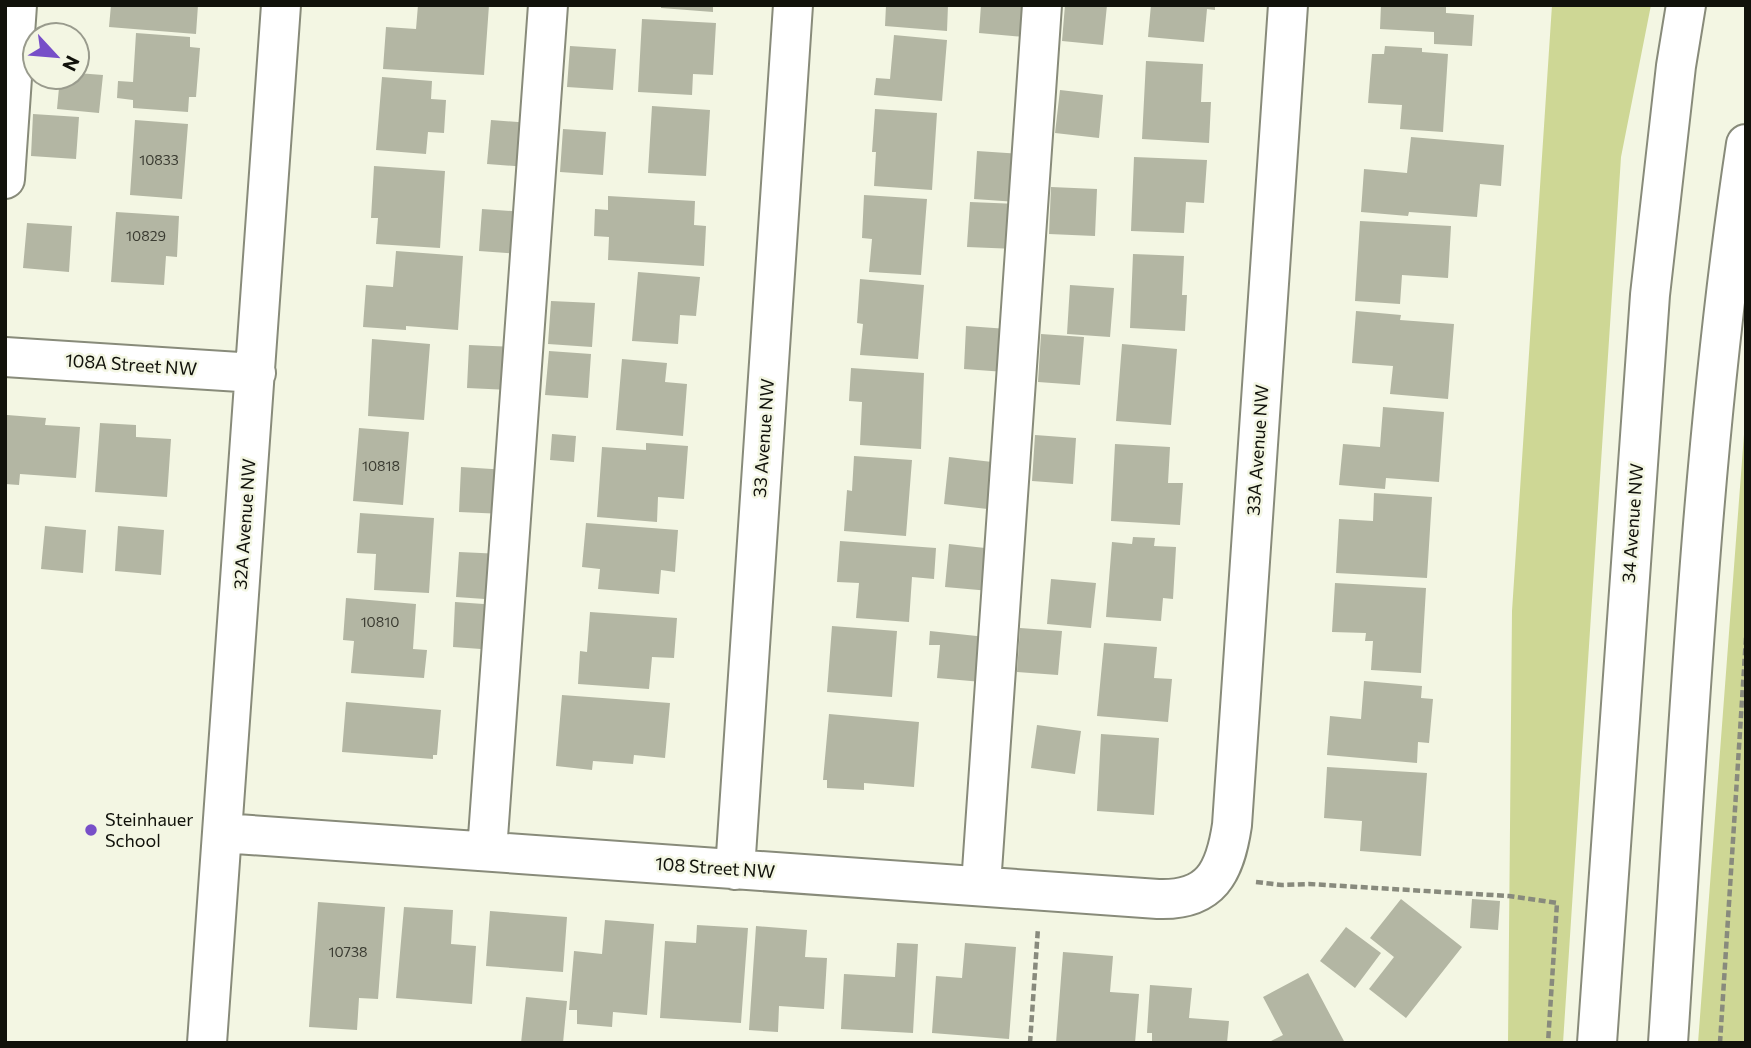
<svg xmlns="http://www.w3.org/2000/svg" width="1751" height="1048" font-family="Commissioner,sans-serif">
<rect width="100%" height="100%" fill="#f3f6e3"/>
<!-- green -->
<path fill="#ced795" d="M1552,5H1651L1621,157L1563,1043H1508L1512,611Z
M1746,408V1043H1698Z"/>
<!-- building -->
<path fill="#b3b6a3" d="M111,5H198L196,34L109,27Z
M418,5H489L484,75L383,69L386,27L416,29Z
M661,5H713V12L661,8Z
M886,5H948L947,31L885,26Z
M981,5H1039L1036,38L979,33Z
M1065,5H1107L1103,45L1062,41Z
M1151,5H1215V10L1207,9L1204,42L1148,37Z
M1381,5H1446V13L1474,15L1472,46L1434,44V32L1380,29Z
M642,19L716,23L713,75L693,74L692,95L638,92Z
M136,33L190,37V47L200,48L196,97H189L188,112L133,108V100L117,98L118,81L133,82Z
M894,35L947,40L942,101L874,95L876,78L890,79Z
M570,46L616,49L613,90L567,87Z
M1385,46L1422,48V52L1448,54L1443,132L1400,129L1402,105L1368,103L1372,54H1384Z
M1146,61L1203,64L1201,102H1211L1209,143L1142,139Z
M77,73L103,75L99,113L57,109L60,77H77Z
M382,77L432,81L431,99L446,100L444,133L428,132L426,154L376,150Z
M1060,90L1103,95L1099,138L1055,133Z
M652,106L710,110L706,176L648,173Z
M875,109L937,113L932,190L874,186L876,152H872Z
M33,114L79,117L76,159L31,156Z
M135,120L188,124L182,199L130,195Z
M491,120L531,123L528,167L487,164Z
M563,129L606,132L603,175L560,172Z
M1411,137L1504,145L1501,186L1480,184L1477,217L1409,212L1408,216L1361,212L1364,169L1407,173Z
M977,151L1021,154L1017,202L974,199Z
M1134,157L1207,160L1204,203L1186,202L1184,233L1131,231Z
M374,166L445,171L440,248L376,244L378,218H371Z
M1051,187L1097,189L1095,236L1049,234Z
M864,195L927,199L921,275L869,272L872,239L862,238Z
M608,196L695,201L694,225L706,226L704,266L608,260L609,237L594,236L595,209L608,210Z
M970,202L1019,204L1016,249L967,247Z
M482,209L524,212L521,254L479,251Z
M116,212L179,216L177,257L166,256L164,285L111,282Z
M1360,221L1451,226L1448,278L1402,275L1400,304L1355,301Z
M27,223L72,226L69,272L23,268Z
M396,251L463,256L458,330L406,326V330L363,327L366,285L393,287Z
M1133,254L1184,256L1182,295H1187L1185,331L1130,328Z
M638,272L700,277L696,316L680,315L678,344L632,341Z
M860,279L924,285L918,359L860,355L863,324L857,323Z
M1070,285L1114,288L1110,337L1067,334Z
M551,301L595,303L592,347L548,344Z
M1356,311L1401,315L1400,320L1454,324L1448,399L1390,394L1393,366L1352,363Z
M966,326L1008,329L1005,372L964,369Z
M1041,334L1084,337L1080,385L1038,382Z
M372,339L430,344L424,420L368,416Z
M1122,344L1177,349L1171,425L1116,421Z
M469,345L514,347L511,390L467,388Z
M549,351L591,354L588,398L545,395Z
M622,359L667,363L665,382L687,384L683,436L616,430Z
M851,368L924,373L921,449L860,445L862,402L849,401Z
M1383,407L1444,412L1439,482L1386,478L1385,489L1339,485L1343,444L1380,447Z
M7,415L46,418L45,425L80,427L76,478L20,474L19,485L5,484Z
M100,423L136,425V437L171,439L167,497L95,492Z
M359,428L409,432L403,505L353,501Z
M552,434L576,436L574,462L550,460Z
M1035,435L1076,438L1073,484L1032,481Z
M646,443L688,446L684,499L658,497L657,522L597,517L602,447L646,450Z
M1115,444L1170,447L1168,483H1183L1180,525L1111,521Z
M854,456L912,460L906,536L844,531L847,490L852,491Z
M949,457L1001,463L996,510L944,504Z
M461,467L507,470L504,514L459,512Z
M1374,493L1432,497L1427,578L1336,573L1339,519L1373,521Z
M360,513L434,518L429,593L374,590L376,554L357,553Z
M586,523L678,530L675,572L661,570L659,594L598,589L600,569L582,567Z
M45,526L86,530L83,573L41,569Z
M118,526L164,530L161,575L115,571Z
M1133,537L1155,538L1154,546L1176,547L1173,599L1163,598L1161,621L1106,617L1112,542L1132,544Z
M840,541L936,548L934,579L912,577L909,622L856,618L859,583L837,582Z
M949,544L994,549L990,591L945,587Z
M459,552L502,554L499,600L456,597Z
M1051,579L1096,583L1091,628L1047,624Z
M1335,583L1426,588L1421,673L1371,670L1373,641H1365L1366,633L1332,632Z
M346,598L416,604L413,649L427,650L424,678L351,673L354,641L343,640Z
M455,602L498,605L495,650L453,647Z
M590,612L677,618L674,658L652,657L649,689L578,684L580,651L587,652Z
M832,626L897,631L892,697L827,692Z
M1020,628L1062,631L1058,675L1017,672Z
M930,631L986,637L982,682L937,678L940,645H929Z
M1104,643L1157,647L1154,678L1172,679L1168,722L1097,716Z
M1364,681L1422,686L1421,698L1433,699L1429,743L1418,742L1417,763L1327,755L1330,716L1361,719Z
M562,695L670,703L665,758L634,755L633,764L593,761L592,770L556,766Z
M346,702L441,710L437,755H433V759L342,752Z
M829,714L919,722L914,787L864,783V790L827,788V780H823Z
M1037,725L1081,731L1075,774L1031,768Z
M1101,734L1159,738L1154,815L1097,811Z
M1327,767L1427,773L1421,856L1360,851L1362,821L1324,818Z
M1401,899L1462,947L1406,1018L1369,989L1394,957L1370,938Z
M1472,899L1500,901L1498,930L1470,928Z
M318,902L385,907L378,999L359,998L357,1030L309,1027Z
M404,907L453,910L451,944L476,946L472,1004L396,998Z
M490,911L567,917L563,972L486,966Z
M605,920L654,924L647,1015L613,1012L612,1027L577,1024V1010H569L574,951L602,954Z
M697,925L748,928L741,1023L660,1018L665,941L696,943Z
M756,926L807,930L805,957L827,958L824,1009L779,1006L778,1032L749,1030Z
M1346,927L1381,953L1355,988L1320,961Z
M897,943L918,944L913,1033L841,1029L844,974L895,977Z
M965,943L1016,947L1009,1039L932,1033L936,976L962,978Z
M1063,952L1113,956L1110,992L1139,994L1135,1043H1056Z
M1308,973L1345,1043H1267L1283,1035L1263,997Z
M1150,985L1192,988L1189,1018L1229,1021L1227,1043H1152V1033H1147Z
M526,997L567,1001L563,1043H521Z"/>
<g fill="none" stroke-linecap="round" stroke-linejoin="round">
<!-- minor casing -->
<g stroke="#888b7a" stroke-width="42">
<path id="minor" d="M5,179L17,5
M5,357L256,373
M222,833L1158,899C1211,901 1225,872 1232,825L1288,5
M487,851L548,5
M735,870L793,5
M981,885L1042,5
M207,1043L281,5"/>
</g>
<!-- major casing -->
<g stroke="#888b7a" stroke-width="42">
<path id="major" d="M1597,1043L1650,295L1676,66L1686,5
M1668,1043C1688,743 1701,441 1746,144"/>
</g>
<!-- path -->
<path stroke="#888a7d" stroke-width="4.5" stroke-dasharray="7 3.5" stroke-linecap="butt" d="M1256,882L1282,885L1309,884L1509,896L1557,903L1548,1043
M1030,1043L1038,928
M1720,1043L1746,638"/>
<!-- minor -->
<use href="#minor" stroke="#fff" stroke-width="38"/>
<!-- major -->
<use href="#major" stroke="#fff" stroke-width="38"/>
</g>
<!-- markers -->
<circle fill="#774fc8" stroke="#f3f6e3" stroke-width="2.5" cx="91" cy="830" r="7"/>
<g text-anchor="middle" stroke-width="5" stroke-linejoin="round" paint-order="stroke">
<!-- number labels -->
<g font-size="14" fill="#3a3b31">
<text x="159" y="165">10833</text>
<text x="146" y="241">10829</text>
<text x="381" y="471">10818</text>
<text x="380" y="627">10810</text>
<text x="348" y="957">10738</text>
</g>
<!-- street labels -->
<g font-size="18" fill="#11120b" stroke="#f3f6e3">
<text transform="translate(131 365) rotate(4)" y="6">108A Street NW</text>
<text transform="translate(764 438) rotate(-86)" y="6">33 Avenue NW</text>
<text transform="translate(1258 450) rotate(-86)" y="6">33A Avenue NW</text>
<text transform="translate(1633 523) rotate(-86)" y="6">34 Avenue NW</text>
<text transform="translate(245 524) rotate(-86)" y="6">32A Avenue NW</text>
<text transform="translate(715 868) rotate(4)" y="6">108 Street NW</text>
</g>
<!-- poi labels -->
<g font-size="18" fill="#11120b" stroke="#f3f6e3" text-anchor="start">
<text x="105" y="826">Steinhauer<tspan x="105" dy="21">School</tspan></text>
</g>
</g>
<!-- border -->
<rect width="1751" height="1048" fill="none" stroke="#11120b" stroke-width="14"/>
<!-- north arrow -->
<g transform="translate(56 56) rotate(116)"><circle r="33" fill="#f3f6e3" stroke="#999b8d" stroke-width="2"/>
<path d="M0-5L12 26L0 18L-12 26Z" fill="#774fc8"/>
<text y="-10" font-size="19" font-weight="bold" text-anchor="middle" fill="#11120b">N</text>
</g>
</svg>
